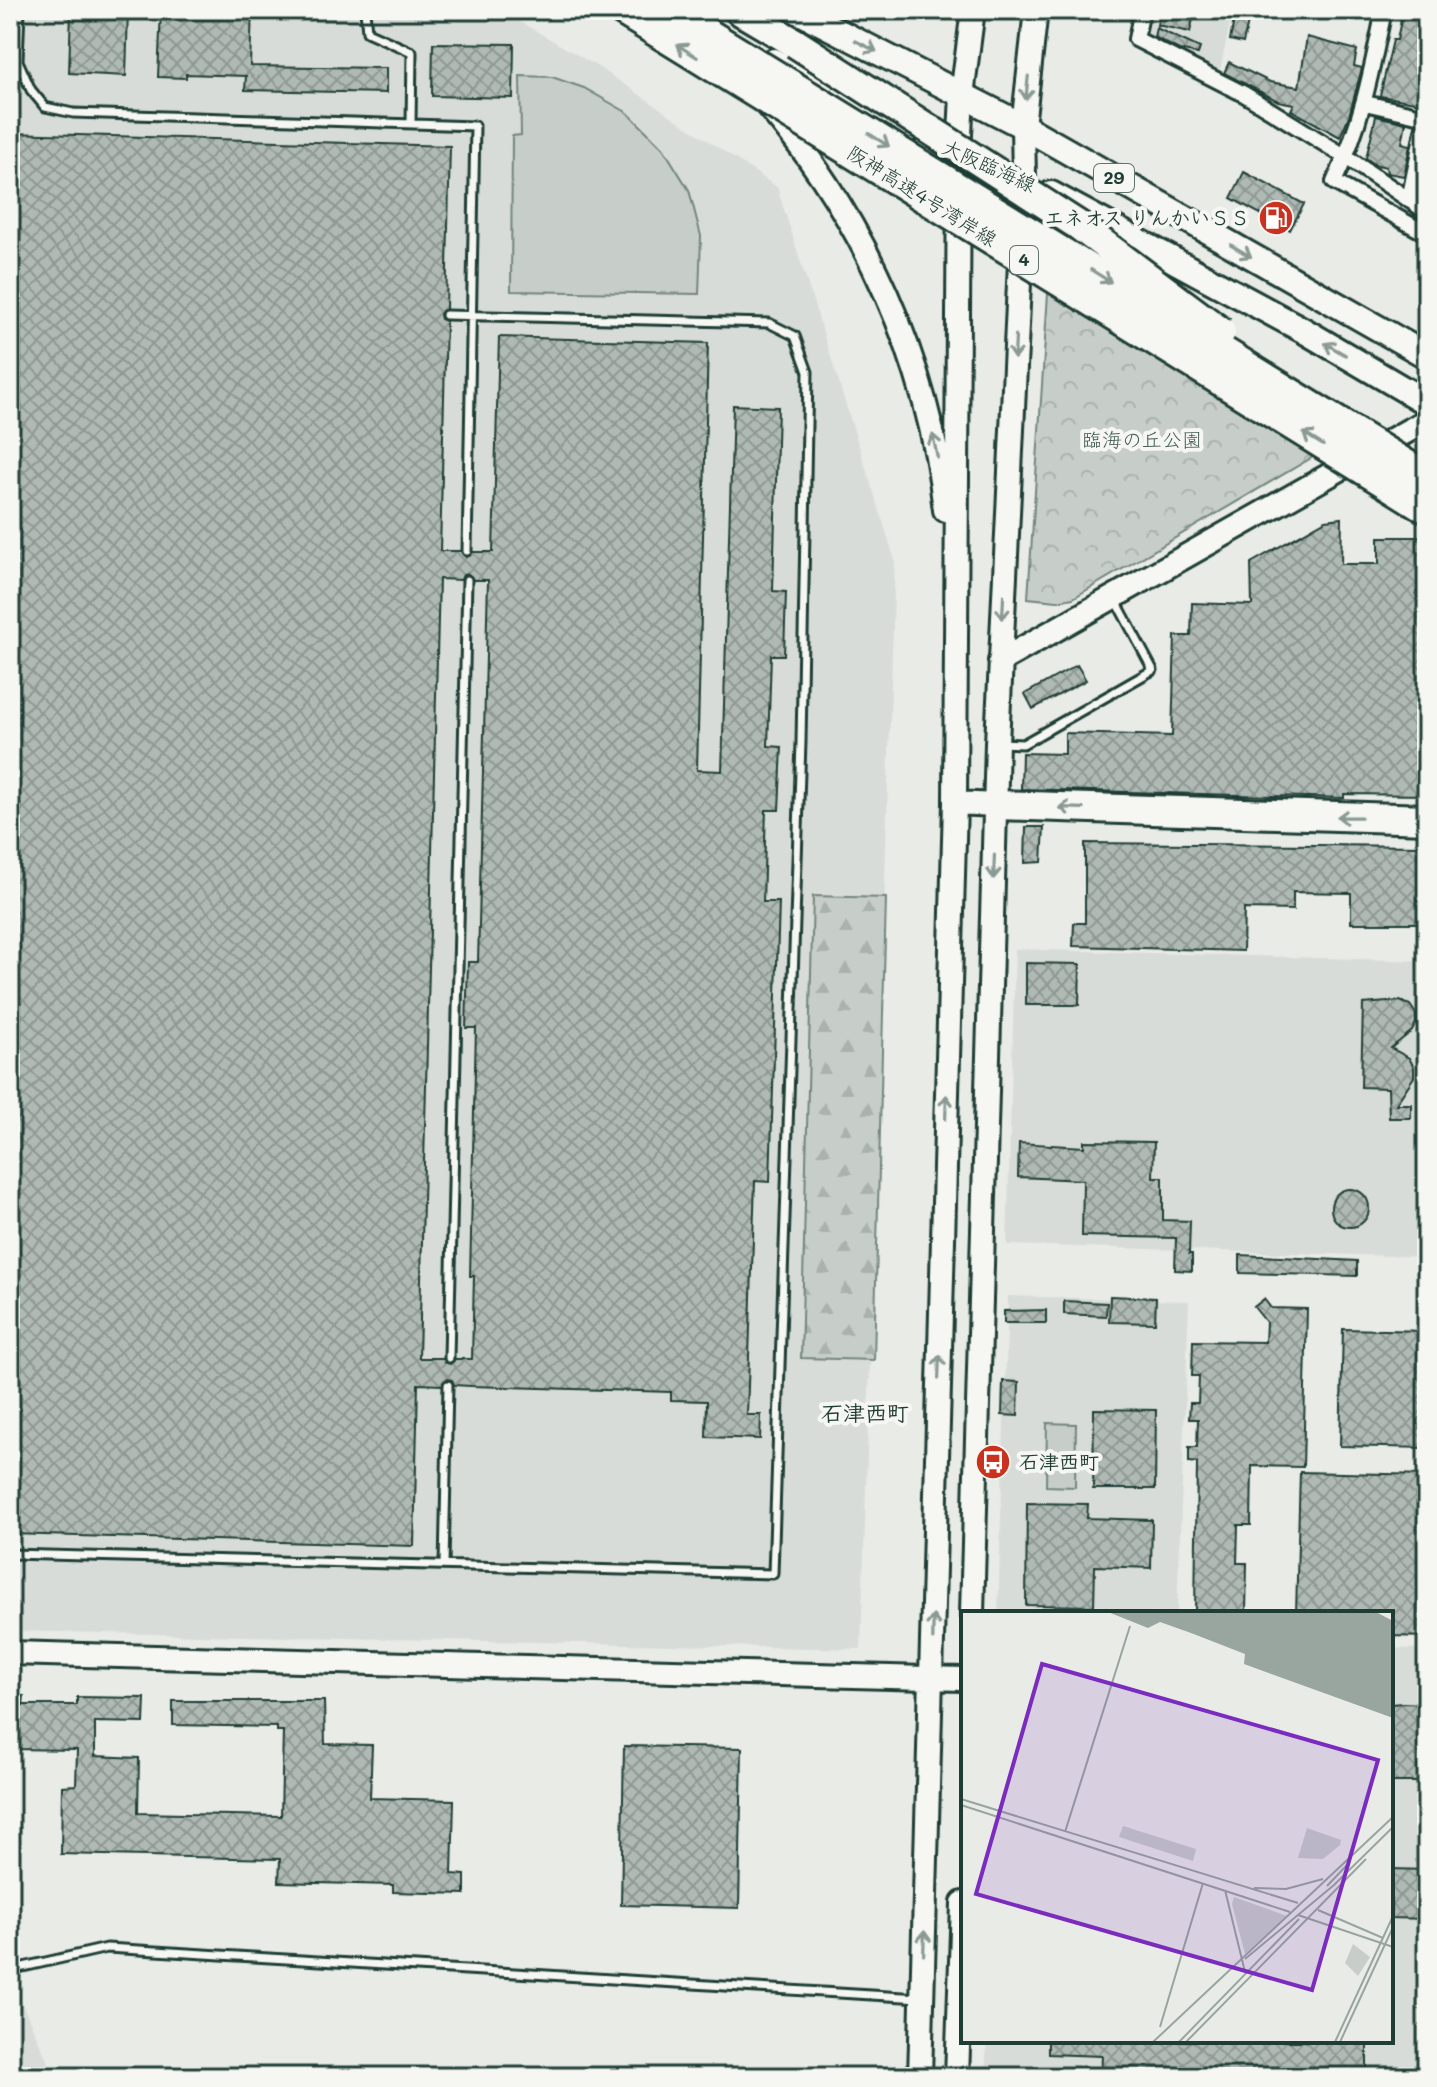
<svg xmlns="http://www.w3.org/2000/svg" width="1437" height="2087" font-family="Mali,'Klee One',sans-serif">
<defs>
<pattern id="forest-firs" width="22" height="20" patternUnits="userSpaceOnUse" patternTransform="scale(2)"><rect width="22" height="20" fill="#c7cec9"/><path d="M5 1l3.5 6h-7zM16 11l3.5 6h-7z" fill="#aab2ad"/></pattern>
<pattern id="park-crowns" width="20" height="18" patternUnits="userSpaceOnUse" patternTransform="scale(2)"><rect width="20" height="18" fill="#c7cec9"/><path d="M2 6a3 3 0 1 1 6 0M12 15a3 3 0 1 1 6 0" fill="none" stroke="#aab2ad"/></pattern>
<pattern id="building-cross-hatch" width="8" height="8" patternUnits="userSpaceOnUse" patternTransform="scale(2)"><rect width="8" height="8" fill="#b0bab5"/><path d="M0 0l8 8M0 8l8-8" fill="none" stroke="#8f9894"/></pattern>
</defs>
<rect width="100%" height="100%" fill="#e9ebe7"/>
<filter id="ink" filterUnits="userSpaceOnUse"><feTurbulence type="fractalNoise" baseFrequency=".0125" numOctaves="2"/><feDisplacementMap in="SourceGraphic" scale="16" xChannelSelector="R" yChannelSelector="G"/><feConvolveMatrix kernelMatrix="1 2 1 2 8 2 1 2 1" color-interpolation-filters="sRGB"/></filter>
<g filter="url(#ink)">
<!-- built -->
<path fill="#d8dcd8" d="M10,10H500L600,68L777,187L895,560L861,1649L10,1631Z
M1147,10H1233L1219,75L1141,38Z
M1015,949L1427,961V1257L1007,1245Z
M1008,1296L1189,1301L1177,1613H998Z
M1391,1648L1427,1649V2077H985L987,2041H1391Z
M10,1977L55,2077H10Z"/>
<!-- forest -->
<path fill="url(#forest-firs)" stroke="#73867e" stroke-width="2" d="M813,896L886,898L874,1360L801,1358Z"/>
<!-- park -->
<path fill="url(#park-crowns)" stroke="#73867e" stroke-width="2" d="M1050,263L1335,444L1073,598L1057,601L1028,598Z"/>
<!-- garden -->
<path fill="#c7cec9" stroke="#73867e" stroke-width="2" d="M520,76L552,77L584,88L628,113L663,148L689,190L701,236L699,294L511,291L512,136L521,135Z
M1047,1423L1076,1424L1075,1487L1046,1486Z"/>
<!-- building -->
<path fill="url(#building-cross-hatch)" stroke="#1f3d34" stroke-width="2" fill-rule="evenodd" d="M71,10H128L126,76L69,73Z
M161,10H252L250,66L386,68V93L245,90L246,76L186,74V78L158,77Z
M1167,10H1195L1190,32L1157,25L1160,12L1166,13Z
M1236,10H1251L1243,43L1230,40Z
M1403,10H1427V104L1380,96L1393,40H1397Z
M1156,28L1200,48L1198,54L1179,50L1154,37Z
M1307,37L1357,50L1354,66L1362,68L1349,116L1340,137L1291,110L1294,104L1278,101L1224,73L1229,62L1270,82L1299,87Z
M433,43L514,44L513,98L432,96Z
M1376,116L1406,123L1402,143L1410,145L1404,176L1387,173L1386,167L1374,164L1366,158Z
M10,133L450,146L446,309L440,314L441,319L446,321L440,551H461L466,557L473,552H493L499,337L708,343L697,770L722,771L733,405L778,407L773,591L786,592L784,655H771L768,746L782,747L779,810H766L763,902H779L770,1182L755,1181L747,1415H761L760,1439L706,1437L707,1401L671,1400V1392L471,1386L454,1385L452,1380L447,1379L442,1385L418,1384L414,1546L10,1534ZM468,574L473,580H488L478,962H468L466,1028H476L470,1276H474L472,1359H455L450,1364L443,1358H419L439,579L461,580L463,575Z
M1244,172L1304,204L1290,230L1231,198Z
M1342,518L1341,564H1379V537H1427V795L1344,794V798L1021,789L1022,753L1065,754V733L1172,736L1175,636H1191L1192,603L1252,605L1251,563L1326,520Z
M1077,665L1086,680L1033,709L1025,694Z
M1026,827H1044L1042,862L1025,863Z
M1085,843L1427,846V923H1351V893L1293,892V910L1244,909L1243,951L1073,946L1074,923H1085Z
M1026,963L1080,964L1079,1005H1026Z
M1400,1001L1410,1005L1416,1014V1023L1412,1031L1391,1048L1409,1058L1414,1067V1077L1396,1104H1411V1118H1389L1388,1088L1361,1087L1363,1004Z
M1084,1141L1154,1142L1153,1177H1163V1220L1190,1221L1189,1254H1192V1271L1175,1270L1176,1238L1082,1236L1083,1180L1018,1177L1019,1143L1084,1147Z
M1331 1208a19 19 0 1 1 38 0a19 19 0 1 1-38 0Z
M1240,1255L1357,1261V1276L1240,1273Z
M1110,1296L1156,1298L1155,1323L1109,1322Z
M1264,1299L1271,1308L1307,1309L1303,1467L1252,1466L1251,1525H1238L1237,1563H1247L1246,1613H1195L1197,1463L1189,1462V1447H1197L1198,1419H1189L1190,1403H1198L1199,1376H1192L1193,1341L1265,1342L1266,1322L1254,1307Z
M1064,1301L1107,1303L1106,1316L1064,1314Z
M1046,1310V1323H1004V1311Z
M1343,1329L1427,1331V1448L1340,1446Z
M1003,1381L1019,1382L1018,1416L1002,1415Z
M1094,1409L1156,1410L1155,1489H1093Z
M1300,1472L1427,1475V1637L1391,1636V1613H1296Z
M1027,1503L1088,1504L1087,1518L1152,1520L1151,1568L1095,1566L1094,1606L1026,1605Z
M10,1696H24L23,1705H77V1697L145,1698L144,1723L95,1722V1756L139,1758L138,1813L281,1816L283,1731H277V1727L173,1725V1701H324L325,1744L372,1745L370,1798L454,1800L452,1874L465,1875V1894L393,1892V1885L279,1882L280,1859L61,1854L62,1786L76,1785L77,1750L10,1749Z
M1403,1703L1425,1704L1427,1782H1391V1704Z
M624,1746L742,1748L739,1908L621,1905Z
M1391,1869L1427,1870V1919L1391,1918Z
M1048,2041H1367V2074L1305,2072L1304,2077H1101L1102,2056L1048,2054Z"/>
<g fill="none" stroke-linecap="round" stroke-linejoin="round">
<!-- lane casing -->
<g stroke="#1f3d34" stroke-width="13">
<path id="lane" d="M20,10L18,61L31,90L45,107L73,113L475,126L467,551
M365,10L367,32L412,52L411,124
M1001,743L1023,744L1153,670L1115,599
M449,1358L467,580
M10,1554L773,1574L801,742L808,372L795,336L769,323L446,315
M444,1565L448,1385
M10,1970L107,1948L920,1998"/>
</g>
<!-- street casing -->
<g stroke="#1f3d34" stroke-width="20">
<path id="street" d="M1142,10L1136,39L1244,94L1346,157L1427,212
M1384,10C1372,69 1361,127 1334,182L1427,234
M1365,103L1426,117L1409,200"/>
</g>
<!-- secondary casing -->
<g stroke="#1f3d34" stroke-width="28">
<path id="secondary" d="M766,104C863,216 929,362 945,510
M1000,661L1427,420
M955,803L996,805
M972,1613L997,743L1024,179L1023,126L1036,10
M10,1653L963,1679
M920,2077L955,803L959,154L962,95L973,10
M957,2077L963,1903"/>
</g>
<!-- primary casing -->
<g stroke="#1f3d34" stroke-width="30">
<path id="primary" d="M796,10L1023,126L1427,356
M774,61L909,129
M1051,194L1303,330L1427,403"/>
</g>
<!-- highway casing -->
<g stroke="#1f3d34" stroke-width="34">
<path id="highway" d="M739,10L795,43
M996,805L1427,819"/>
</g>
<!-- lane -->
<use href="#lane" stroke="#f6f6f2" stroke-width="7"/>
<!-- street -->
<use href="#street" stroke="#f6f6f2" stroke-width="14"/>
<!-- secondary -->
<use href="#secondary" stroke="#f6f6f2" stroke-width="22"/>
<!-- primary -->
<use href="#primary" stroke="#f6f6f2" stroke-width="24"/>
<!-- highway -->
<use href="#highway" stroke="#f6f6f2" stroke-width="28"/>
<!-- highway-bridge casing -->
<g stroke="#1f3d34" stroke-width="34" stroke-linecap="butt">
<path id="highway-bridge" d="M621,10L1427,509
M670,10L1427,477
M795,43L1078,225L1221,332"/>
</g>
<!-- highway-bridge -->
<use href="#highway-bridge" stroke="#f6f6f2" stroke-width="28"/>
</g>
<!-- one-way arrows -->
<defs><path id="oneway-shaft" d="M-6 0H5M1.5-3L5.5 0L1.5 3" fill="none" stroke-width="1.6" stroke-linecap="round" stroke-linejoin="round" transform="scale(2)"/></defs>
<g stroke="#8a9a93">
<use href="#oneway-shaft" transform="translate(866 46) rotate(27)"/>
<use href="#oneway-shaft" transform="translate(687 51) rotate(-148)"/>
<use href="#oneway-shaft" transform="translate(1027 88) rotate(96)"/>
<use href="#oneway-shaft" transform="translate(879 140) rotate(32)"/>
<use href="#oneway-shaft" transform="translate(1241 251) rotate(30)"/>
<use href="#oneway-shaft" transform="translate(1101 276) rotate(32)"/>
<use href="#oneway-shaft" transform="translate(1015 347) rotate(93)"/>
<use href="#oneway-shaft" transform="translate(1335 349) rotate(-150)"/>
<use href="#oneway-shaft" transform="translate(1313 439) rotate(-148)"/>
<use href="#oneway-shaft" transform="translate(935 446) rotate(-102)"/>
<use href="#oneway-shaft" transform="translate(1003 607) rotate(93)"/>
<use href="#oneway-shaft" transform="translate(1071 808) rotate(-178)"/>
<use href="#oneway-shaft" transform="translate(1349 817) rotate(-179)"/>
<use href="#oneway-shaft" transform="translate(994 867) rotate(92)"/>
<use href="#oneway-shaft" transform="translate(946 1107) rotate(-88)"/>
<use href="#oneway-shaft" transform="translate(939 1367) rotate(-88)"/>
<use href="#oneway-shaft" transform="translate(933 1627) rotate(-89)"/>
<use href="#oneway-shaft" transform="translate(924 1943) rotate(-88)"/>
</g>
</g>
<!-- icons -->
<defs>
<g id="fuel-disc" transform="scale(1.8)"><circle r="9.5" fill="#c8321e" stroke="#f6f6f2"/><path d="M-5.5-6h7V0h2V4h1.3V-2.5L3-4.5l.8-.8L6-3V5H2.5V1h-1V6h-7ZM-4.2-4.7v3.2H.2V-4.7Z" fill="#fff"/></g>
<g id="bus-disc" transform="scale(1.8)"><circle r="9.5" fill="#c8321e" stroke="#f6f6f2"/><path d="M-5-6H5V4H4V6H2V4H-2V6H-4V4H-5ZM-3.5-4V0h7V-4ZM-3.5 1.2v1.5H-2V1.2ZM2 1.2v1.5H3.5V1.2Z" fill="#fff"/></g>
</defs>
<g fill-rule="evenodd">
<use href="#fuel-disc" x="1276" y="218"/>
<use href="#bus-disc" x="993" y="1462"/>
</g>
<g text-anchor="middle" stroke-width="8" stroke-linejoin="round" paint-order="stroke">
<!-- shield labels -->
<g fill="#f6f6f2" stroke="#60746d" stroke-width="2">
<rect x="1094" y="164" width="40" height="28" rx="6"/>
<rect x="1010" y="246" width="28" height="28" rx="6"/>
</g>
<g font-size="18" font-weight="bold" fill="#1f3d34">
<text x="1114" y="184">29</text>
<text x="1024" y="266">4</text>
</g>
<!-- street labels -->
<g font-size="20" fill="#1f3d34" stroke="#f6f6f2">
<text transform="translate(989 166) rotate(24)" y="7">大阪臨海線</text>
<text transform="translate(922 196) rotate(32)" y="7">阪神高速4号湾岸線</text>
</g>
<!-- poi labels -->
<g font-size="20" font-weight="bold" fill="#1f3d34" stroke="#f6f6f2" text-anchor="end">
<text x="1250" y="225">エネオス りんかいＳＳ</text>
<text x="1019" y="1469" text-anchor="start">石津西町</text>
</g>
<!-- park labels -->
<g font-size="20" fill="#415a52" stroke="#f6f6f2">
<text x="1142" y="447">臨海の丘公園</text>
</g>
<!-- neighbourhood labels -->
<g font-size="22" font-weight="bold" fill="#1f3d34" stroke="#f6f6f2">
<text x="865" y="1421">石津西町</text>
</g>
</g>
<!-- overview -->
<g transform="translate(961 1611)">
<rect width="432" height="432" fill="#e9ebe7"/>
<path d="M162,215L235,238L232,250L158,226Z" fill="#c7cec9"/>
<path d="M392,333L409,346L397,365L384,352Z" fill="#c7cec9"/>
<path d="M273,286L326,305L284,343L271,293Z" fill="#c7cec9"/>
<path d="M346,217L380,229L379,234L362,248L337,247Z" fill="#c7cec9"/>
<path d="M147,1H415L432,10V107L283,53L284,43L230,22L199,11L187,17Z" fill="#99a6a0"/>
<path fill="none" stroke="#98a59f" stroke-width="2" d="M0,188L337,292M0,194L329,301M104,221L169,15M366,275L386,254M293,277L325,278L362,268M264,279L284,361M357,299L422,327M337,304L432,336M284,348L373,274L432,216M199,416L242,272M192,431L432,206M218,431L338,308M225,431L405,248M374,431L432,305M379,431L432,316"/>
<path fill="#7b2cbf" fill-opacity="0.15" stroke="#7b2cbf" stroke-width="4" d="M81,53L417,149L351,379L15,283Z"/>
<rect width="432" height="432" fill="none" stroke="#1f3d34" stroke-width="4"/>
</g>
<!-- margin -->
<rect width="1437" height="2087" fill="none" stroke="#f6f6f2" stroke-width="40"/>
<rect x="20" y="20" width="1397" height="2047" fill="none" stroke="#1f3d34" stroke-width="3" filter="url(#ink)"/>
</svg>
